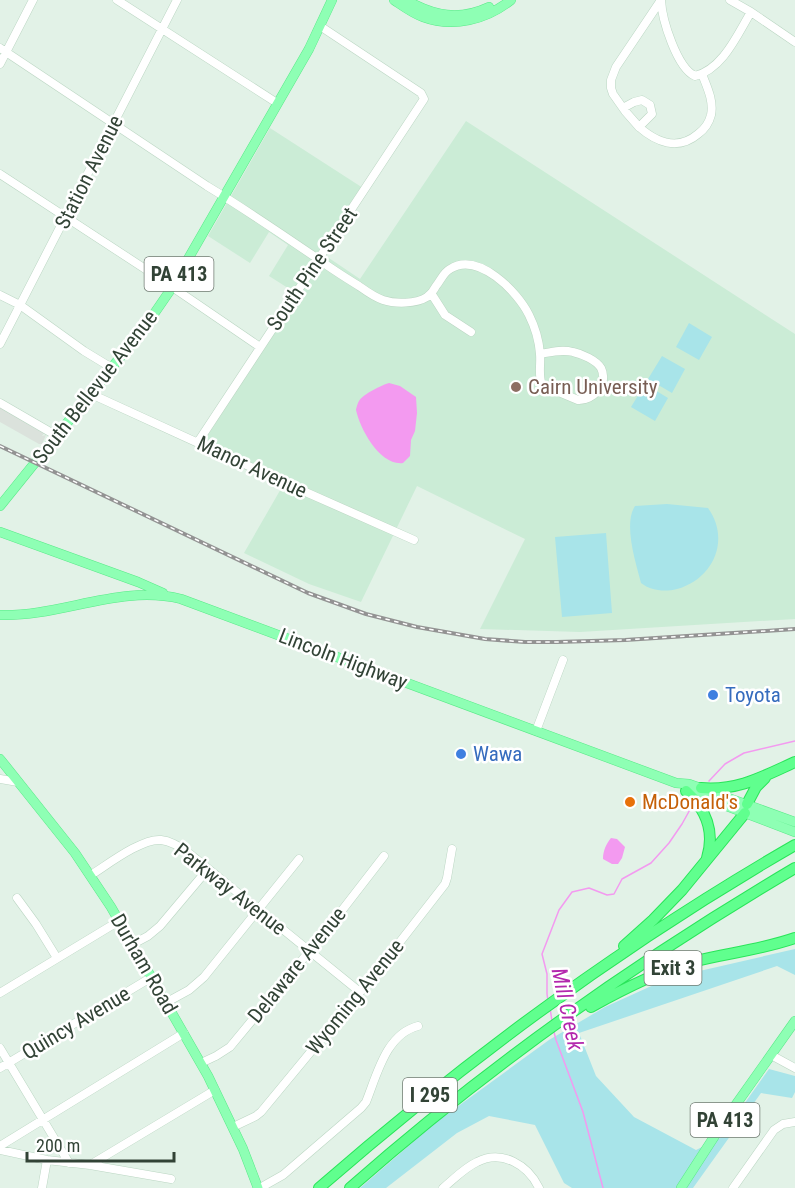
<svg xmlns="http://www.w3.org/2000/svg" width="795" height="1188" font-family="'Roboto Condensed',sans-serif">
<rect width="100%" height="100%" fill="#e2f2e7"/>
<!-- education -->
<path fill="#cbecd6" d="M466,121L795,334V619L580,632L480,629L525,539L417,486L361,602L309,584L244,553L286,480L202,439L299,295L269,276L288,245L269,232L250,263L208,236L270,128L363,188L323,254L360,279Z"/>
<!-- green -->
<path fill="#a8e4e9" d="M689,323L712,337L699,360L676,347Z
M662,356L685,369L672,393L648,379Z
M645,384L668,398L655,421L631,407Z
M667,504L708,508C731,540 713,579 677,589C665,592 651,591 641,583C636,563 623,524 635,506Z
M606,533L612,613L562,617L555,537Z
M795,949V975L777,966L579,1033L596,1076L634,1117L696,1150L720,1138L769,1069L795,1076V1092L792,1098L761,1093L693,1188H572L564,1183L535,1125L489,1116L457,1133L386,1188H360L435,1123L549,1040L605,1007L669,978Z"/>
<!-- parking -->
<path fill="#dbe2dc" d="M0,407L44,433L42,436L46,435L42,444H39L0,422Z"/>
<!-- water -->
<path fill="#f39af0" d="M389,383L400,386L416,397L417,413L415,431L411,440L410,456L403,463C380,466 360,429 356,410C356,409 358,402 359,401C363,394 382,385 389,383Z
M611,838L617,839L625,847L622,858L618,864H612L603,859C603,851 606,844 611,838Z"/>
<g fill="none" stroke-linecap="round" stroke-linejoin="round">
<!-- stream -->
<path stroke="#f39af0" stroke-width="1.5" d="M709,781L725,764L744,753L795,741
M548,1001L547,994V974L542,954L559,910L572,892L589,888L607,895L614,894L622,879L651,863L669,843L682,824L692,806
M550,1008L552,1021
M554,1032L556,1040L583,1112L603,1188"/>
<!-- minor casing -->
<g stroke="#bbd6c3" stroke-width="9">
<path id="minor" d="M117,0L277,103
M661,0C662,20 677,68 695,76C723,69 737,35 751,12
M730,0L751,12L795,42
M0,48L207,186C245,209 283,235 321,261C333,270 346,278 359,286C366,291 374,297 383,300C395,304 416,304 427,297C431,294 434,290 436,286C441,280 443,273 450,269C478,251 518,292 529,315C535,327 539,340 540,354C541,364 538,376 542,385L578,400C593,401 609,384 601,368C596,360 582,354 573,352C562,349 551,352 540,354
M0,64L33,0
M623,108L634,102L642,100L650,105L652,114L639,127C656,142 678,151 698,134C705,129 709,123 711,115C714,101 707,87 702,74
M639,127L625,111L613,94L611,88V80L616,67L661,0
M0,174L162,280L260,347
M431,293L445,315L471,332
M0,295L20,305L84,351L112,368
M0,344L177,0
M91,394L301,490L414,540
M0,403L57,436
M198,442L424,99L421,93L320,26
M536,731L563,660
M0,779L18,782
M91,875C107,865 142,838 161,840C172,841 182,848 190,854L360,992
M17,898L36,924L57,958
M133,944L148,936L160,926L208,869
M0,993L119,921
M167,1002L189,990L204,977L299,859
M0,1048L69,1163
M771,1055L795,1068
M201,1063L216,1056L230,1047L326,931L384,856
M0,1068L152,977
M233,1127L256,1116L261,1112L375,974L445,884L447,878L452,849
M0,1146L184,1033
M0,1150L47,1160L90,1165L171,1179
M90,1165L215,1090
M42,1188L47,1160
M260,1188L283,1175L361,1108L366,1102C377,1075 386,1034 418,1026
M443,1188C454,1179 464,1168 477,1162C502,1149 528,1165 539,1188
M733,1188L774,1130L783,1124L795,1122"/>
</g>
<!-- major casing -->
<g stroke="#59e988" stroke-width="10">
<path id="major" d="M394,0C403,6 412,13 423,17C453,28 486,20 511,0
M406,0C434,16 459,21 489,7
M0,506L147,324L169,292L309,49L332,0
M0,532L138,582L163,593
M0,615C61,617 120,584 181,599L676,783L689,784L795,822
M0,759L75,853L111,907L208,1076L243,1149L258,1188
M687,791L795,832
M681,1188L725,1120L795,1021"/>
</g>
<!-- highway casing -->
<g stroke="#29e459" stroke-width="12">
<path id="highway" d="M701,788C738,791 762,777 795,762
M686,791C706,809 715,832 707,858
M747,804L756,787L765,778
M624,946L653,920L682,890L745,813
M591,1007C623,989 656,972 692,962C726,953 761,950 795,938
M319,1188C467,1059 625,943 795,845
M350,1188C486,1068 639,960 795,868"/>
</g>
<!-- minor -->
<use href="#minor" stroke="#fff" stroke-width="8"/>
<!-- major -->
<use href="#major" stroke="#8effb4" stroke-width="9"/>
<!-- highway -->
<use href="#highway" stroke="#60ff8e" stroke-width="10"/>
<!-- rail casing -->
<g stroke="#939393" stroke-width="4">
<path id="rail" d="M0,446L308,593L366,614L417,627L485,639L525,642H557L625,640L795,629"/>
</g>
<!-- rail -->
<use href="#rail" stroke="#fff" stroke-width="1.5" stroke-dasharray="4.5" stroke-linecap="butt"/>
</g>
<!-- markers -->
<circle fill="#8d6e63" stroke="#fff" stroke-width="2" cx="516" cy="387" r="6"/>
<g fill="#3f7fe0" stroke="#fff" stroke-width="2">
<circle cx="713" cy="695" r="6"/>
<circle cx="461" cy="754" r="6"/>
</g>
<circle fill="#e8710a" stroke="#fff" stroke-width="2" cx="630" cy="802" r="6"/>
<g text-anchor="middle" stroke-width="5" stroke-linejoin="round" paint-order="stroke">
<!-- shield labels -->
<g fill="#fff" stroke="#707b72" stroke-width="1.5">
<rect x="144.5" y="257" width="69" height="34" rx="4.5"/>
<rect x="644.5" y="951" width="57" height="34" rx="4.5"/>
<rect x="403" y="1078" width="54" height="34" rx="4.5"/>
<rect x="690.5" y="1103" width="69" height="34" rx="4.5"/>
</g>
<g font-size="20" font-weight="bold" fill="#324336">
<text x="179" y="281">PA 413</text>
<text x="673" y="975">Exit 3</text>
<text x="430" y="1102">I 295</text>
<text x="725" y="1127">PA 413</text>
</g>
<!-- street labels -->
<g font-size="21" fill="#324336" stroke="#fff">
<text transform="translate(89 172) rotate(-63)" y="7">Station Avenue</text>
<text transform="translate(312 269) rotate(-56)" y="7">South Pine Street</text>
<text transform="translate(95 387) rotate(-52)" y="7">South Bellevue Avenue</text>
<text transform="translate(252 467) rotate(25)" y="7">Manor Avenue</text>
<text transform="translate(343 659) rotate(21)" y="7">Lincoln Highway</text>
<text transform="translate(230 889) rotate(38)" y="7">Parkway Avenue</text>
<text transform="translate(144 964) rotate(60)" y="7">Durham Road</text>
<text transform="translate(297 965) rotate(-51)" y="7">Delaware Avenue</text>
<text transform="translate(355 997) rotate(-51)" y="7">Wyoming Avenue</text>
<text transform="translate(76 1023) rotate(-31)" y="7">Quincy Avenue</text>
</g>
<!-- education labels -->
<g font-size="21" fill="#785e54" stroke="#fff" text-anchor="start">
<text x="528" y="394">Cairn University</text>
</g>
<!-- shop labels -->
<g font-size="21" fill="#366cbe" stroke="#fff" text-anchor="start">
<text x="725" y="702">Toyota</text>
<text x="473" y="761">Wawa</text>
</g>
<!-- food labels -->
<g font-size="21" fill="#c56008" stroke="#fff" text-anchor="start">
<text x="642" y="809">McDonald's</text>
</g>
<!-- water labels -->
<g font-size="22" font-style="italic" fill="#b327ad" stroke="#fff">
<text transform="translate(568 1009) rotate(78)" y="8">Mill Creek</text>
</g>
</g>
<!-- scale -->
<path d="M27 1152v9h147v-9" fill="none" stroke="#324336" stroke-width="3"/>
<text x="36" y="1152" font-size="18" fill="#324336" stroke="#ffffff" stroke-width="4.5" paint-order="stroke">200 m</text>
</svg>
